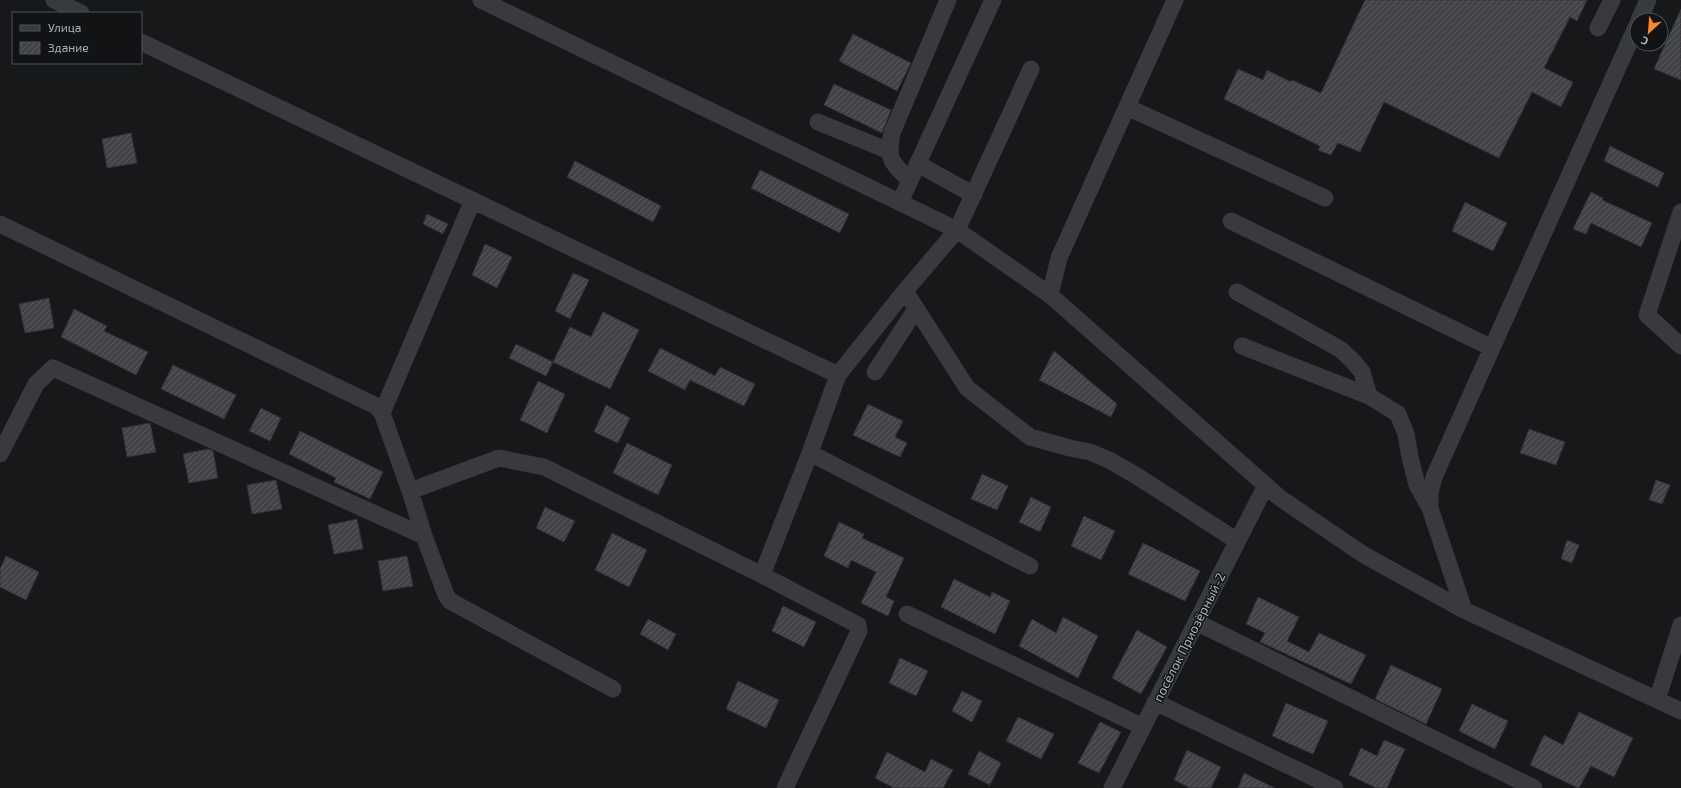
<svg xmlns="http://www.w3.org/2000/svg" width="1681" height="788" font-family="'Exo 2',sans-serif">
<defs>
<pattern id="building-hatch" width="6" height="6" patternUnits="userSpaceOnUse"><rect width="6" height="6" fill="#414346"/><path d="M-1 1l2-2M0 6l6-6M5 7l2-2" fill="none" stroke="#5a5c5f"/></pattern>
</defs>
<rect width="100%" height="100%" fill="#171819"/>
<!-- building -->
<path fill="url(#building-hatch)" stroke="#313235" d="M1365,0H1587L1577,21L1570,17L1544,68L1573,82L1561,107L1532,92L1499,158L1384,102L1360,152L1338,143L1331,155L1318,150L1320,146L1224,99L1238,69L1263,80L1267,70L1291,82L1292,80L1321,93Z
M1681,9V80L1654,69Z
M853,34L911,63L897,91L839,61Z
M834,84L891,110L882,133L824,105Z
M131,133L137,163L107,168L102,139Z
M1610,146L1664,173L1658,187L1604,161Z
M575,161L661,206L653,222L567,177Z
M760,170L849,214L840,233L751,188Z
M1591,192L1603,198L1602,200L1652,223L1641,247L1591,223L1586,234L1573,229Z
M1465,202L1507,223L1493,251L1452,231Z
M427,214L448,224L443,234L423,224Z
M485,244L512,257L497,288L472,275Z
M573,273L589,280L570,319L555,311Z
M49,298L54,328L25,333L19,304Z
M74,309L107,326L104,331L148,352L136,375L61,337Z
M603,312L639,330L610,389L553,362L570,327L591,337Z
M516,344L553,362L546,376L509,358Z
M660,348L715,376L720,367L755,384L744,406L690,380L685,390L648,371Z
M1054,351L1117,404L1111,417L1039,380Z
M173,365L236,395L224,419L161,389Z
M538,381L565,394L547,433L520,420Z
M868,404L903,421L895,437L907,443L900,457L853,435Z
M606,405L630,418L618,443L594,432Z
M261,408L281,418L270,441L249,431Z
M150,423L156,452L127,457L122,428Z
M1529,429L1565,442L1556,465L1520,453Z
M300,431L383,472L370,499L334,482L336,478L289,454Z
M627,443L672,465L658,495L613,473Z
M208,449L213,451L218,478L189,483L183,454Z
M982,474L1008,486L997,510L971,499Z
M276,480L282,509L252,514L247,485Z
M1656,480L1670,485L1662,504L1649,500Z
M1031,497L1051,507L1040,532L1019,522Z
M545,507L575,521L564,542L536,528Z
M1084,516L1115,531L1101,560L1071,546Z
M357,519L363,549L334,554L328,525Z
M839,522L864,534L862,538L904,558L886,597L894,601L888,616L861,603L876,572L851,560L848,568L824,556Z
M612,533L647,550L629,587L595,570Z
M1567,540L1579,545L1572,563L1561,559Z
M1143,543L1200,571L1185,601L1128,574Z
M6,556L39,572L26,600L0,587V569Z
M407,556L413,586L383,591L378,561Z
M954,579L990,597L992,592L1010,601L995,634L941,607Z
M1258,597L1299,617L1287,641L1309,652L1319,633L1366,655L1351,684L1260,642L1265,633L1246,624Z
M783,606L816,622L804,647L772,631Z
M1063,617L1098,636L1078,678L1019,646L1032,619L1056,633Z
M648,619L676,634L668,650L640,634Z
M1137,630L1167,647L1141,694L1112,678Z
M900,658L928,671L916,696L889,683Z
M1391,665L1442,689L1426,724L1375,699Z
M738,681L779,700L766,728L726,709Z
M962,691L982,701L972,722L952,711Z
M1286,703L1328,721L1313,754L1272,736Z
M1472,704L1508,721L1495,749L1459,731Z
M1579,712L1633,738L1614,777L1591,766L1579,788H1578L1530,765L1544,735L1563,745Z
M1018,717L1054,734L1041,759L1006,741Z
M1100,722L1121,732L1099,773L1078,763Z
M1384,740L1405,749L1387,788H1376L1349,775L1361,748L1377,756Z
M1187,750L1221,767L1211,788H1190L1174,780Z
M979,751L1001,763L990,785L968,774Z
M887,752L925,772L931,759L953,770L943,788H894L875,778Z
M1244,773L1275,788H1238Z"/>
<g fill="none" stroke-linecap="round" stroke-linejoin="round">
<!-- minor -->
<path stroke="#383a3e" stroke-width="17" d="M54,0L81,13
M481,0L957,230L1050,295L1280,498L1364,555L1464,610L1681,711
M1639,20L1648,0
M1598,28L1612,0
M141,42L838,375
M1127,107L1325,198
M818,122L889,151
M918,164L974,195
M910,181C891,161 887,161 892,133L948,0
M900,202L993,0
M1681,212L1647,315L1681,346
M1231,221L1492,348
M0,224L376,406L382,413
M905,291L967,388L1030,437L1070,448L1090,452L1109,460L1137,476L1237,541
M1237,292L1340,349L1353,361L1362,372L1369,396
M1050,295L1059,258L1175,0
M1242,346L1369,396L1398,414L1406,434L1410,457L1417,485L1430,508
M875,372L916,309
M810,453L1030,566
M0,454L36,384L53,368L424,536
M410,491L382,413L473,200
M762,575L858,625L859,631L785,788
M1464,610L1430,508V493L1434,477L1637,25
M907,614L1143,727
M1196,622L1534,788
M613,689L450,601L446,595L424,536L410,491L499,458L544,467L762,575L810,453L838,375L905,291L957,230L1031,69
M1657,700L1681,625
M1155,702L1335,788
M1112,788L1266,485"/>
</g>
<g text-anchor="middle" stroke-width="3" stroke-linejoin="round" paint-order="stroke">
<!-- street labels -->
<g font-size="13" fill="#a9b2b9" stroke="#121314">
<text transform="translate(1189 637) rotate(-63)" y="5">посёлок Приозёрный-2</text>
</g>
</g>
<!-- legend -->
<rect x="12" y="12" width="130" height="52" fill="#121314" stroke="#4e5356"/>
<rect x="20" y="25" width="20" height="6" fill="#383a3e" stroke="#4e5356"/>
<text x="48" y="32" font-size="12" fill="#a9b2b9">Улица</text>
<rect x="20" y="42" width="20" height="12" fill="url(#building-hatch)" stroke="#4e5356"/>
<text x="48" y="52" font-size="12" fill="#a9b2b9">Здание</text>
<!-- north arrow -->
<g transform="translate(1649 32) rotate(206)"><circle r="19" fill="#121314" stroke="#4e5356"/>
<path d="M0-3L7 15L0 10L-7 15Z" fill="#f88430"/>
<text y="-6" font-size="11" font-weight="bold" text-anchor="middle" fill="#a9b2b9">С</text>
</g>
</svg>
